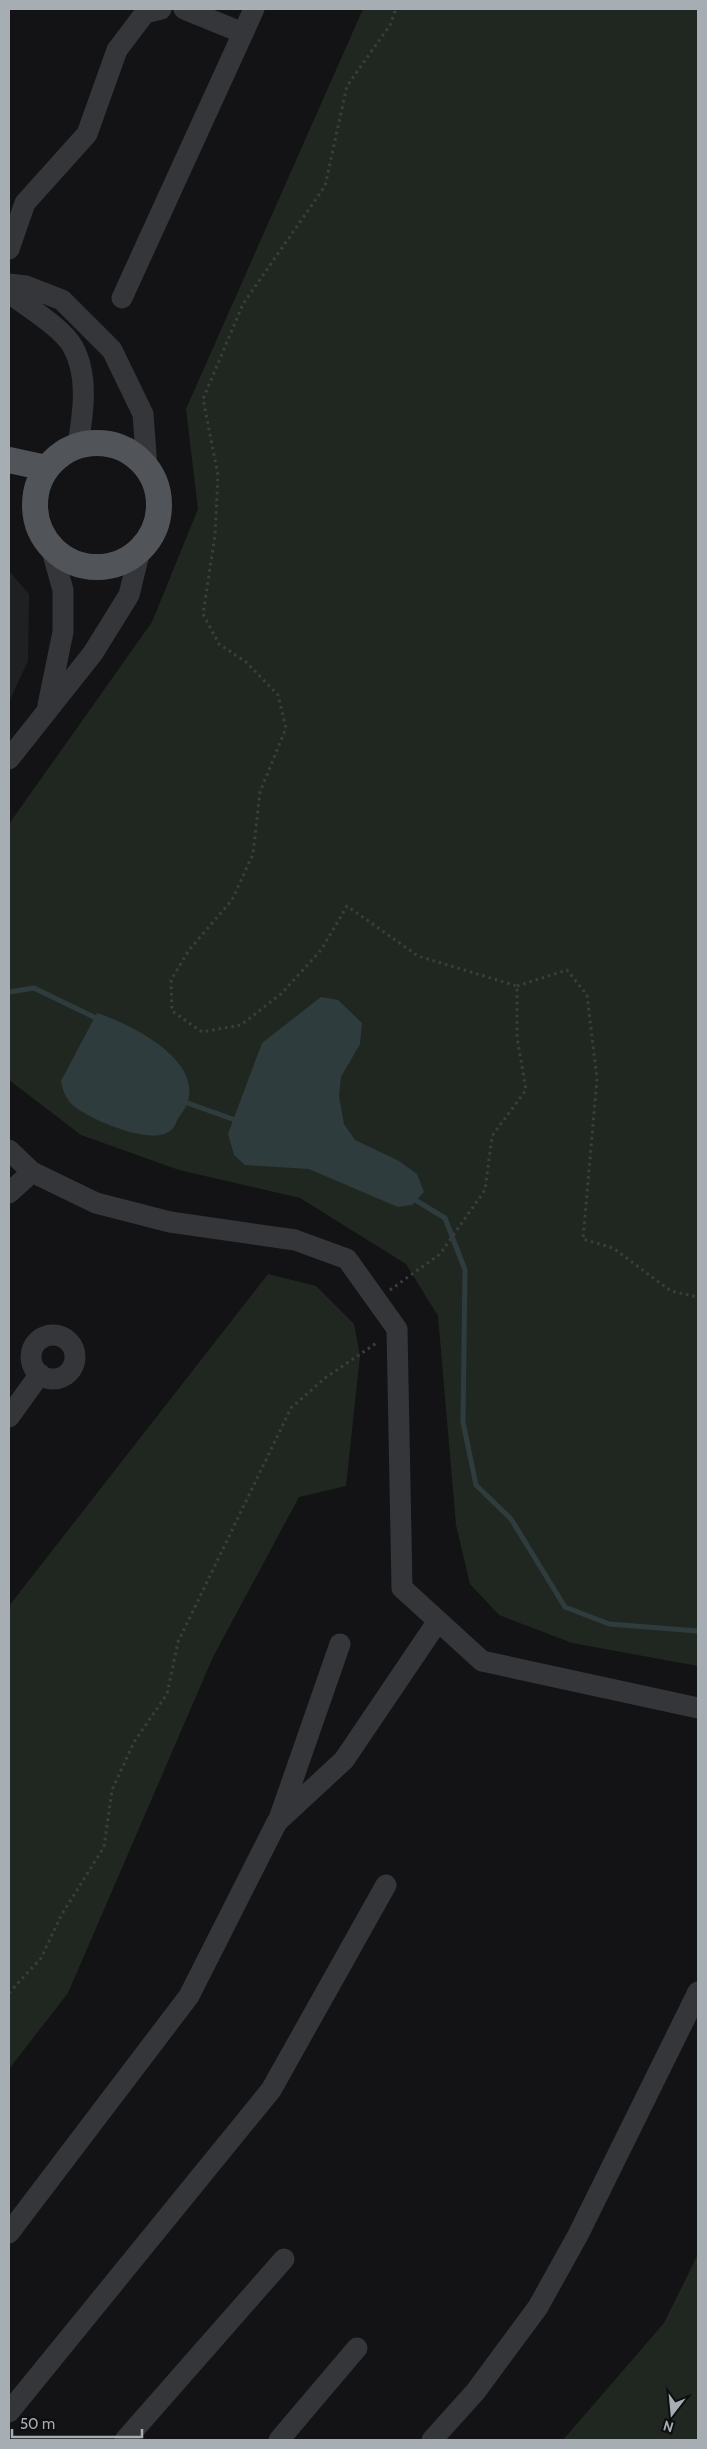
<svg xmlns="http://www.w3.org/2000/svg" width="707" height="2449" font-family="Cabin,sans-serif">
<rect width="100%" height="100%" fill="#131315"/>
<!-- built -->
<path fill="#1f2022" d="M9,571L29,594L28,661L9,702Z"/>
<!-- green -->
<path fill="#202720" d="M363,9H698V1666L572,1643L499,1615L470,1584L456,1525L438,1316L406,1264L300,1198L179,1170L81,1135L9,1080V824L152,622L198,509L186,409Z
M268,1274L316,1286L354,1324L360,1356L346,1486L299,1497L213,1657L68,1993L9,2069V1606Z
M698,2254V2440H563L664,2323Z"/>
<!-- water -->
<path fill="#2f3c3e" d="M321,997L338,1000L362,1023L360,1044L341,1077L339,1096L344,1124L355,1140L399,1161L417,1174L424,1192L412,1205L398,1207L309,1169L245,1165L234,1155L228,1134L262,1043Z
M97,1013C134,1025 219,1068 179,1117C176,1121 175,1128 171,1130C153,1147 92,1120 75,1107C66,1100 63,1091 61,1081Z"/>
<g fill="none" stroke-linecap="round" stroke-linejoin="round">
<!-- stream -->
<path stroke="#2f3c3e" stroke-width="5" d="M9,992L34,988L100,1020
M182,1101L238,1121
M412,1198L445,1218L465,1270L463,1422L476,1485L511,1519L565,1607L609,1624L698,1631"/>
<!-- path -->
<path stroke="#3b3d40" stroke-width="3" stroke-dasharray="2.5 4" stroke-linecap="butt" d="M517,986L567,970L587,995L597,1079L583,1239L613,1248L671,1291L698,1297
M390,1290L440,1254L485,1190L492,1136L526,1090L517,1037V986L418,956L347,906L321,950L282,993L241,1025L202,1032L172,1011L171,980L189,950L232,900L253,854L260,792L286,728L278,695L246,662L219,644L203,614L215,535L218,475L203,399L243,304L325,186L347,86L390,25L396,9
M9,1993L41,1958L62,1914L104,1847L112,1790L134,1742L167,1694L178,1642L291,1408L325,1378L378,1342"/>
<!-- minor -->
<path stroke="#343639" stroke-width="21" d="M184,9L243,33
M9,249L25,203L87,134L117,50L145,13L161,9
M9,284L26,286L62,300L112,350L143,414L147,467
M9,293C26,306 63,328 73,347C89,376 83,414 78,445
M122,298L254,9
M48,705L63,632V590L51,547
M9,759L93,653L129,595L140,550
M9,1150L32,1172L96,1203L170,1222L295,1240L347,1259L397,1329L402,1588L482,1661L698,1708
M9,1193L32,1172
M31 1357a22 22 0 1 1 44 0a22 22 0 1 1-44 0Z
M9,1417L40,1374
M279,1819L340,1644
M9,2233L189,1996L277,1822L344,1760L438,1621
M9,2412L271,2090L386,1885
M125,2440L284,2259
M279,2440L357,2348
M432,2440L476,2391L538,2307L578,2235L698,1992"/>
<!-- major -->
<path stroke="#515458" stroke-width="26" d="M35 505a62 62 0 1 1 124 0a62 62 0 1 1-124 0Z
M9,460L46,468"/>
</g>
<!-- border -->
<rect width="707" height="2449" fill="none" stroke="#a6aeb4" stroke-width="20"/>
<!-- north arrow -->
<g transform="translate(672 2414) rotate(196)" stroke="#0e0e10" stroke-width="4" paint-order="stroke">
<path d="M0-4L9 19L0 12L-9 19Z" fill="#a6aeb4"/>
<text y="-8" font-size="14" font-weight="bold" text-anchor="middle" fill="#a6aeb4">N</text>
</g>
<!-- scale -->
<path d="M12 2429v8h130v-8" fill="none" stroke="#a6aeb4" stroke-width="2.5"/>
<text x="20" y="2429" font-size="15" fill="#a6aeb4" stroke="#0e0e10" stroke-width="4" paint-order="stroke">50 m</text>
</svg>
